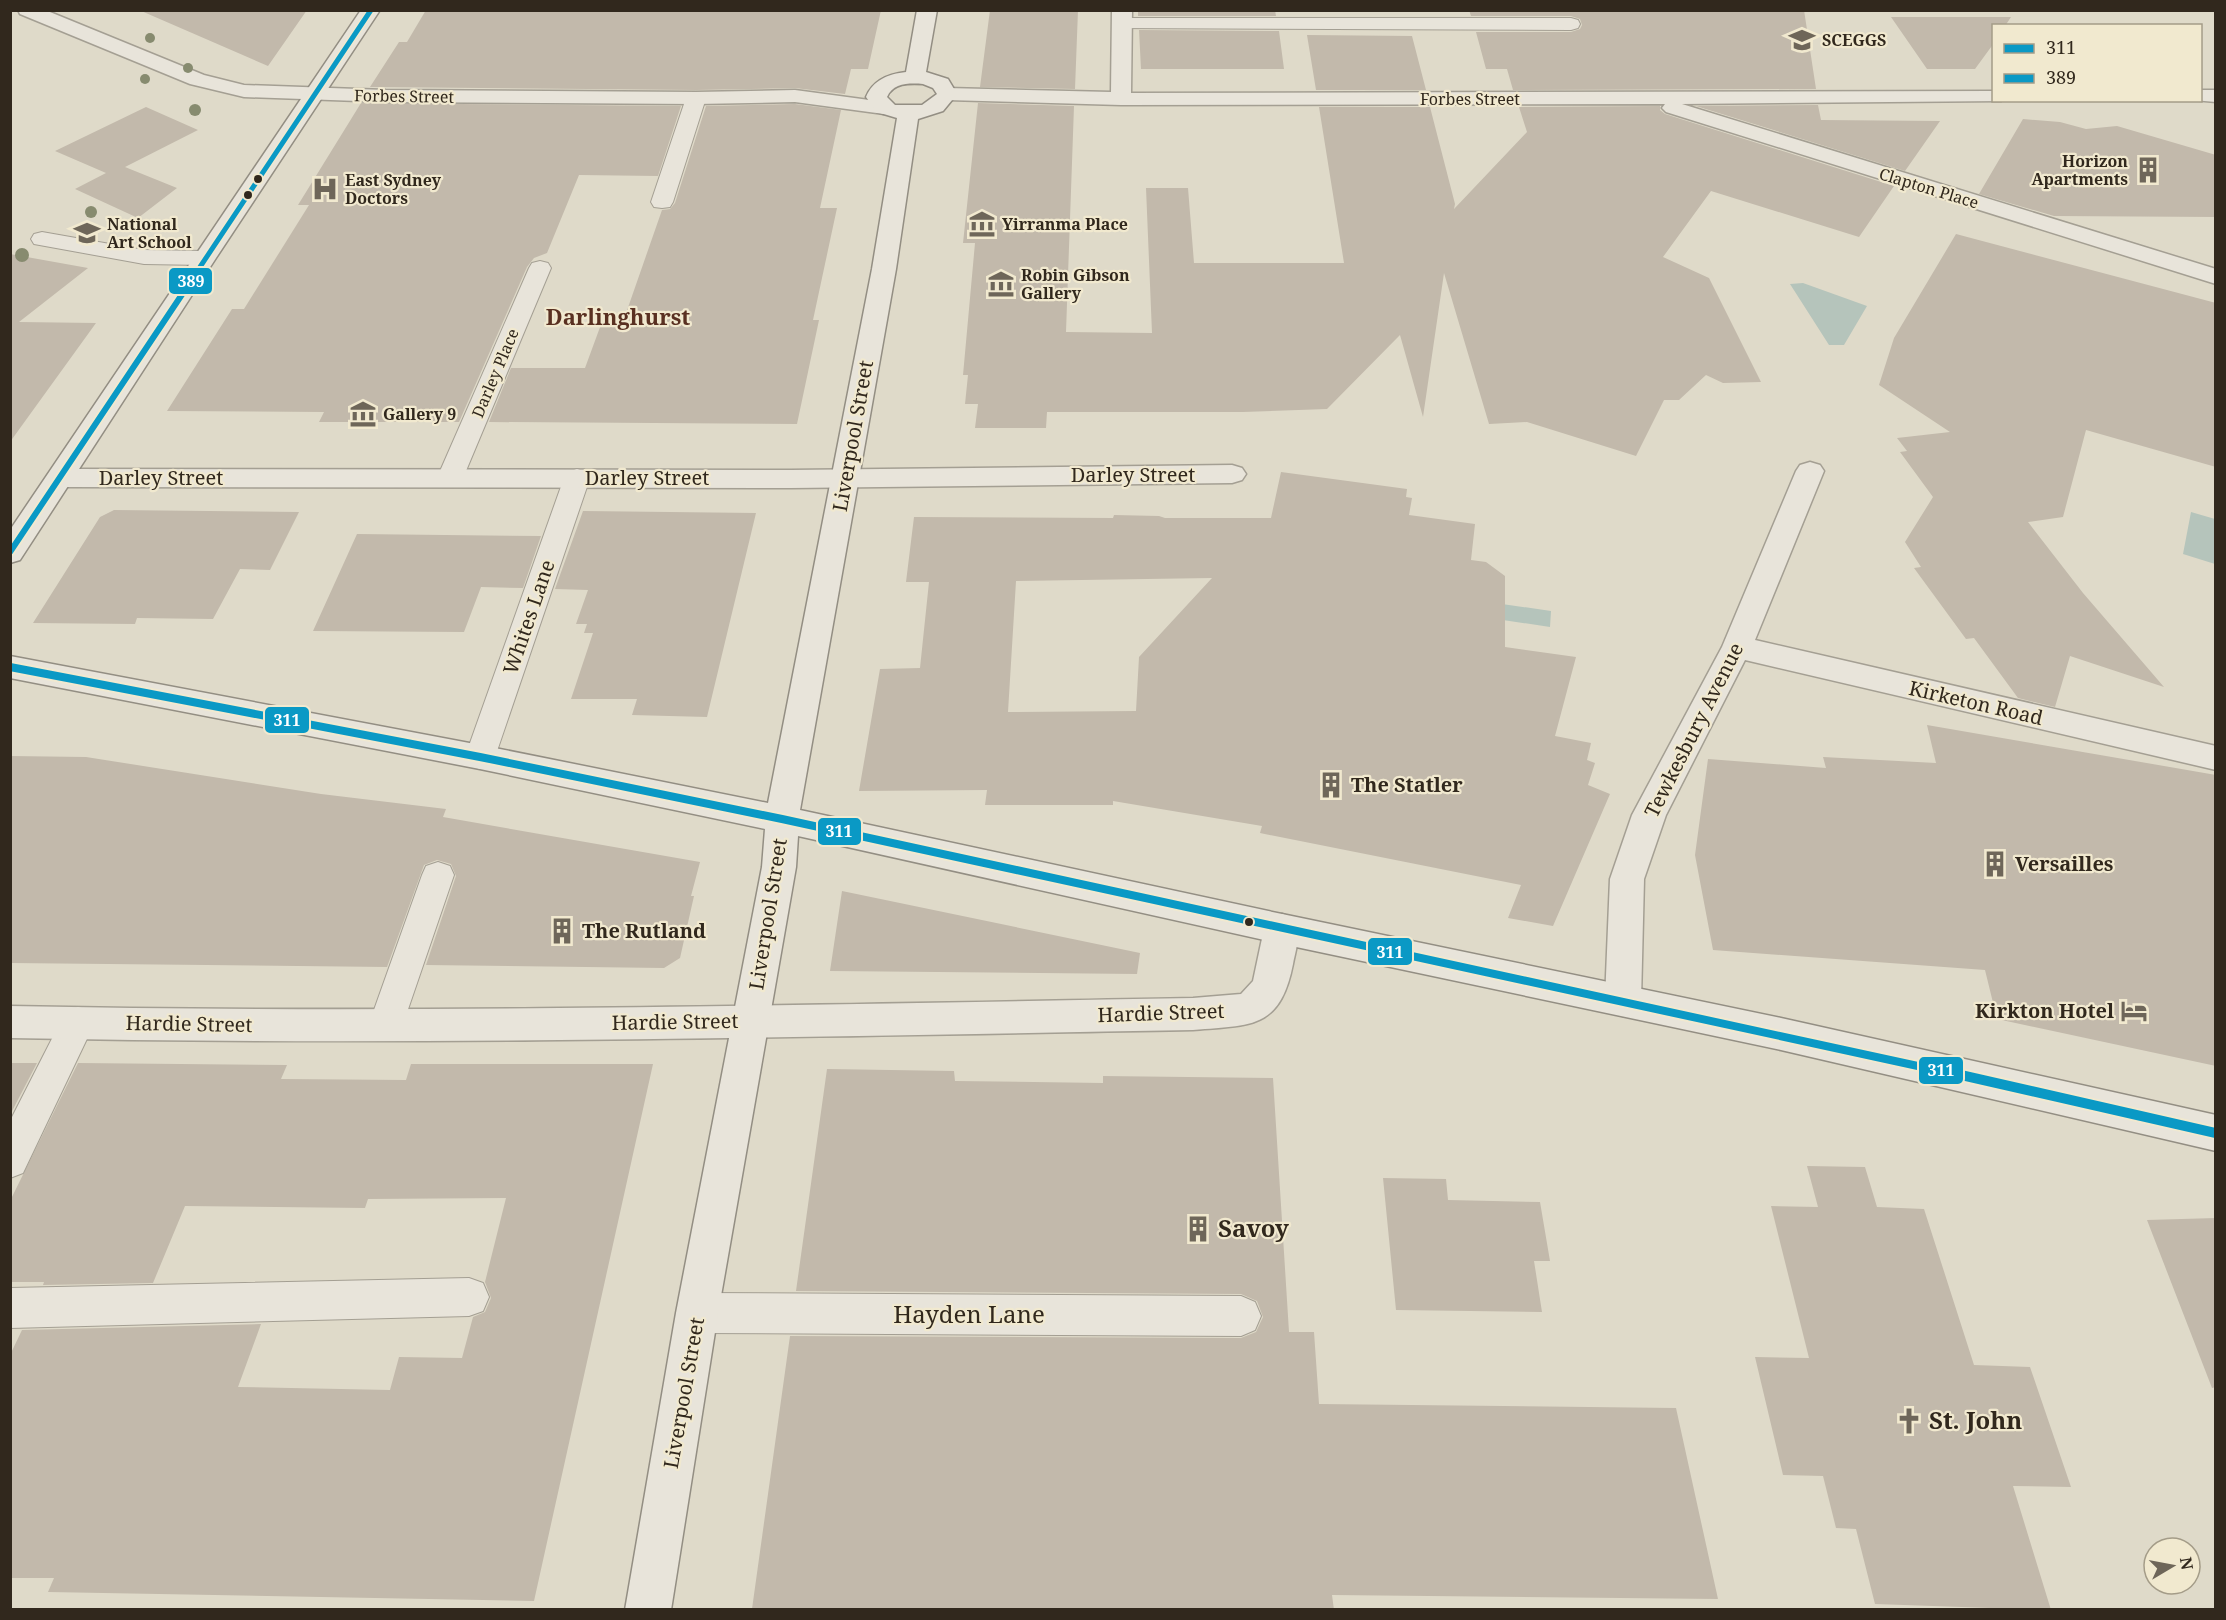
<svg xmlns="http://www.w3.org/2000/svg" width="2226" height="1620" font-family="'Noto Serif',serif">
<rect width="100%" height="100%" fill="#dfdac9"/>
<!-- water -->
<path fill="#b5c4bb" d="M1803,283L1867,306L1844,345H1829L1790,284Z
M2191,512L2215,519V564L2183,554Z
M1406,590L1551,611L1550,627L1404,605Z"/>
<!-- building -->
<path fill="#c2b9ab" fill-rule="evenodd" d="M139,10H307L268,66Z
M426,10H881L868,69H851L845,94L795,88L696,90L370,87L399,42H407Z
M990,10H1078L1075,89L980,87Z
M1138,10H1275L1276,16H1138Z
M1469,10H1804L1816,89L1513,90L1507,69H1486L1476,32H1571L1580,29L1582,25L1580,19L1571,16H1471Z
M1891,17H2011L2005,26H1994V43L1975,69H1927Z
M1139,30L1279,31L1284,69H1141Z
M1307,35L1412,36L1426,90H1316Z
M361,103L681,106L658,176L579,175L547,253L534,258L527,267L459,422H319L324,412L167,411L232,309H244L309,205H298Z
M978,103L1074,106L1066,332L1152,333L1146,188H1188L1194,263H1344L1319,107H1430L1455,204L1454,209L1527,132L1519,107L1660,106V110L1665,114L1894,186L1859,237L1711,191L1663,257L1709,278L1761,382L1723,383L1706,375L1679,400H1664L1636,456L1527,422L1489,424L1444,273L1423,417L1400,335L1327,409L1243,412H1047L1046,428H975L978,404H965L968,375H963L975,243H963Z
M795,104L841,110L820,208H837L813,320H819L797,424L489,422L511,368H585L603,319H624L662,210L670,209L675,203L706,106Z
M1818,105L1821,120L1940,121L1905,171L1696,106Z
M146,107L198,130L125,167L177,188L138,218L75,189L106,173L55,151Z
M2023,119L2060,122L2086,129L2117,126L2216,155V217L2054,216L1979,194Z
M1956,234L2216,303V467L2086,430L2063,517L2028,522L2083,593L2164,687L2070,656L2055,707L2018,698L1974,638L1966,639L1914,568L1921,567L1905,542L1933,497L1900,452L1907,451L1897,438L1950,432L1879,385L1894,338Z
M10,254L88,268L19,322L96,323L10,442Z
M1281,472L1407,489L1406,497L1412,498L1409,515L1475,524L1471,560L1486,562L1505,576V647L1576,657L1555,736L1591,743L1587,760L1595,763L1588,785L1610,794L1553,926L1508,918L1521,885L1260,833L1262,826L1113,801V805H985L987,790L859,791L880,669L920,668L929,582H906L914,517L1113,518L1114,515L1159,516L1165,518H1271ZM1212,578L1139,657L1136,711L1008,712L1016,581Z
M114,510L299,512L270,570L240,569L213,619L137,618L135,624L33,623L100,517Z
M583,511L756,513L707,717L632,715L637,699H571L593,633H584L587,624H576L588,590L555,589Z
M357,534L541,536L523,588L481,587L464,632L313,631Z
M1927,725L2216,775V1066L1997,1019L1985,970L1713,950L1695,855L1708,759L1826,768L1823,757L1936,763Z
M10,756L86,757L321,794L446,809L443,817L700,862L691,896H694L680,958L664,968L426,965L456,876L451,864L437,860L424,865L387,967L10,963Z
M842,891L1140,953L1137,974L830,971Z
M10,1063H37L10,1115Z
M78,1063L287,1065L281,1079L406,1080L411,1064H653L534,1601L48,1592L54,1578H10V1355L22,1330L261,1324L238,1387L390,1390L399,1357L462,1358L473,1317L485,1312L491,1298L485,1282L506,1198L368,1199L365,1208L185,1206L153,1283L43,1285L44,1282H10V1201Z
M827,1069L954,1071L955,1081L1103,1083V1076L1273,1078L1289,1332H1314L1319,1404L1676,1408L1718,1599L1332,1595L1334,1610L752,1609L790,1336L1241,1338L1256,1332L1263,1317L1257,1301L1241,1294L796,1291Z
M1807,1166L1865,1167L1877,1207L1924,1209L1974,1365L2030,1367L2071,1487L2013,1486L2051,1610L1875,1604L1856,1529L1836,1528L1823,1476L1783,1475L1755,1357L1809,1358L1771,1206L1818,1207Z
M1383,1178L1446,1179L1448,1200L1540,1202L1550,1261H1534L1542,1312L1396,1310Z
M2216,1218V1387L2212,1388L2147,1220Z"/>
<g fill="none" stroke-linecap="round" stroke-linejoin="round">
<!-- lane casing -->
<g stroke="#a49f93" stroke-width="2">
<path id="lane" d="M1121,18H1571L1578,20L1580,24L1578,28L1571,30L1114,28L1112,24L1114,20Z
M696,92L703,94L706,98L673,202L670,207L662,208L654,207L651,202L686,98L689,94Z
M42,232L144,250L204,251L212,253L215,258L212,263L204,265L144,264L34,244L31,239L34,234Z
M540,261L548,263L551,268L463,478L459,484L450,487L441,484L437,478L529,268L532,263Z
M577,469L586,472L590,478L495,757L491,765L480,769L469,765L465,757L564,478L568,472Z
M438,862L450,866L454,875L403,1024L398,1035L386,1039L374,1035L369,1024L422,875L426,866Z
M78,1007L90,1011L95,1022L23,1173L10,1178V1121L66,1011Z
M469,1278L483,1283L489,1297L483,1311L469,1316L10,1328V1288Z
M697,1293L1241,1296L1255,1302L1261,1316L1255,1330L1241,1336L697,1333L683,1327L677,1313L683,1299Z"/>
</g>
<!-- street casing -->
<g stroke="#a49f93" stroke-width="3">
<path id="street" d="M18,10H45L204,75L244,85L386,90L696,92L795,90L884,102L891,104L895,108L891,112L884,114L795,102L696,104L386,102L244,97L190,84L20,14Z
M1112,10H1132L1131,93L1994,91V100L2001,101L1682,104L2216,269V284L1666,112L1662,108L1665,104L1121,105L947,100L940,98L937,94L940,90L947,88L1111,92Z
M2200,90H2216V102L2193,100H2200Z
M1810,462L1820,465L1824,471L1755,640L2216,746V770L1745,660L1666,815L1644,879L1641,1000L1636,1011L1623,1016L1610,1011L1605,1000L1610,879L1632,815L1722,647L1796,471L1800,465Z
M1232,465L1242,468L1246,474L1242,480L1232,483L791,488L62,487L52,484L48,478L52,472L62,469L791,470Z
M1282,914L1294,919C1302,933 1296,948 1293,964C1280,1030 1250,1025 1193,1030C799,1037 405,1046 10,1038V1006C405,1014 799,1005 1193,998L1241,994L1253,981L1264,929L1270,919Z"/>
</g>
<!-- secondary casing -->
<g stroke="#938e83" stroke-width="3">
<path id="secondary" d="M361,10H380L216,258L20,560L10,563V530Z
M917,10H937L926,72L948,79L957,94L943,111L918,119L896,269L800,810L1282,914L1781,1018L2216,1115V1151L1781,1050L1282,944L798,836L796,867L718,1313L671,1610H625L676,1313L762,867L765,829L480,769L10,678V656L480,745L768,803L872,269L897,118L877,112L866,97C873,80 888,74 906,72ZM923,84L933,88L937,94L922,105H895L887,97C893,83 909,83 923,84Z"/>
</g>
<!-- lane -->
<use href="#lane" fill="#e8e4da" fill-rule="evenodd"/>
<!-- street -->
<use href="#street" fill="#e8e4da" fill-rule="evenodd"/>
<!-- secondary -->
<use href="#secondary" fill="#e8e4da" fill-rule="evenodd"/>
<!-- bus-1-far1 casing -->
<g stroke="#f1e9cf" stroke-width="12">
<path id="bus-1-far1" d="M10,667L480,757L782,819L1950,1073"/>
</g>
<!-- bus-1 casing -->
<g stroke="#f1e9cf" stroke-width="14">
<path id="bus-1" d="M1944,1071L2216,1133"/>
</g>
<!-- bus-2-far1 casing -->
<g stroke="#f1e9cf" stroke-width="8">
<path id="bus-2-far1" d="M190,282L371,10"/>
</g>
<!-- bus-2 casing -->
<g stroke="#f1e9cf" stroke-width="10">
<path id="bus-2" d="M10,552L191,281"/>
</g>
<!-- bus-1-far1 -->
<use href="#bus-1-far1" stroke="#0a99c5" stroke-width="8"/>
<!-- bus-1 -->
<use href="#bus-1" stroke="#0a99c5" stroke-width="10"/>
<!-- bus-2-far1 -->
<use href="#bus-2-far1" stroke="#0a99c5" stroke-width="5"/>
<!-- bus-2 -->
<use href="#bus-2" stroke="#0a99c5" stroke-width="6"/>
</g>
<!-- trees -->
<g fill="#878b6f">
<circle cx="150" cy="38" r="5"/>
<circle cx="188" cy="68" r="5"/>
<circle cx="145" cy="79" r="5"/>
<circle cx="195" cy="110" r="6"/>
<circle cx="91" cy="212" r="6"/>
<circle cx="22" cy="255" r="7"/>
</g>
<!-- icons -->
<defs>
<g id="school-bare" transform="scale(2.07)"><path d="M0-5L7-2L0 1L-7-2ZM-4 1L0 2.5L4 1V4Q0 6-4 4Z" fill="#6e6659" stroke="#f1e9cf" stroke-width="2.5" paint-order="stroke"/></g>
<g id="building-bare" transform="scale(2.07)"><path d="M-4-6H4V6H1V3H-1V6H-4ZM-2.5-4.3h1.7v1.8h-1.7ZM.8-4.3h1.7v1.8H.8ZM-2.5-1h1.7V.8h-1.7ZM.8-1h1.7V.8H.8Z" fill="#6e6659" stroke="#f1e9cf" stroke-width="2.5" paint-order="stroke"/></g>
<g id="hospital-bare" transform="scale(2.07)"><path d="M-5-5h3v3.5h4V-5h3V5h-3V1.5h-4V5h-3Z" fill="#6e6659" stroke="#f1e9cf" stroke-width="2.5" paint-order="stroke"/></g>
<g id="museum-bare" transform="scale(2.07)"><path d="M0-6L6-3V-2H-6V-3ZM-5-1h2V3h-2ZM-1-1h2V3h-2ZM3-1h2V3H3ZM-6 4H6V6H-6Z" fill="#6e6659" stroke="#f1e9cf" stroke-width="2.5" paint-order="stroke"/></g>
<g id="university-bare" transform="scale(2.07)"><path d="M0-5L7-2L0 1L-7-2ZM-4 1L0 2.5L4 1V4Q0 6-4 4Z" fill="#6e6659" stroke="#f1e9cf" stroke-width="2.5" paint-order="stroke"/></g>
<g id="hotel-bare" transform="scale(2.07)"><path d="M-6-4.5h1.5V1H6V5H4.5V3h-9V5H-6ZM-4 0a1.8 1.8 0 1 1 3.6 0ZM.5 0V-2.5h3Q6-2.5 6 0Z" fill="#6e6659" stroke="#f1e9cf" stroke-width="2.5" paint-order="stroke"/></g>
<g id="church-bare" transform="scale(2.07)"><path d="M-1.2-6h2.4v3.5h3.3v2.4h-3.3V6h-2.4V-.1h-3.3v-2.4h3.3Z" fill="#6e6659" stroke="#f1e9cf" stroke-width="2.5" paint-order="stroke"/></g>
</defs>
<g fill-rule="evenodd">
<use href="#school-bare" x="1802" y="40"/>
<use href="#building-bare" x="2148" y="170"/>
<use href="#hospital-bare" x="325" y="189"/>
<use href="#museum-bare" x="982" y="224"/>
<use href="#university-bare" x="87" y="233"/>
<use href="#museum-bare" x="1001" y="284"/>
<use href="#museum-bare" x="363" y="414"/>
<use href="#building-bare" x="1331" y="785"/>
<use href="#building-bare" x="1995" y="864"/>
<use href="#building-bare" x="562" y="931"/>
<use href="#hotel-bare" x="2134" y="1011"/>
<use href="#building-bare" x="1198" y="1229"/>
<use href="#church-bare" x="1909" y="1421"/>
</g>
<!-- markers -->
<g fill="#31281d" stroke="#f1e9cf" stroke-width="2">
<circle cx="258" cy="179" r="5"/>
<circle cx="248" cy="195" r="5"/>
<circle cx="1249" cy="922" r="5"/>
</g>
<g text-anchor="middle" stroke-width="4.5" stroke-linejoin="round" paint-order="stroke">
<!-- far-poi labels -->
<g font-size="16" font-weight="bold" fill="#31281d" stroke="#f1e9cf" text-anchor="start">
<text x="1822" y="46">SCEGGS</text>
<text x="2128" y="167" text-anchor="end">Horizon<tspan x="2128" dy="18">Apartments</tspan></text>
<text x="345" y="186">East Sydney<tspan x="345" dy="18">Doctors</tspan></text>
<text x="107" y="230">National<tspan x="107" dy="18">Art School</tspan></text>
<text x="1002" y="230">Yirranma Place</text>
<text x="1021" y="281">Robin Gibson<tspan x="1021" dy="18">Gallery</tspan></text>
<text x="383" y="420">Gallery 9</text>
</g>
<!-- far-street labels -->
<g font-size="16" fill="#31281d" stroke="#f1e9cf">
<text transform="translate(404 96) rotate(1)" y="6">Forbes Street</text>
<text x="1470" y="105">Forbes Street</text>
<text transform="translate(1929 188) rotate(17)" y="6">Clapton Place</text>
<text transform="translate(495 373) rotate(-67)" y="6">Darley Place</text>
</g>
<!-- street labels -->
<g font-size="20" fill="#31281d" stroke="#f1e9cf">
<text transform="translate(853 436) rotate(-80)" y="7">Liverpool Street</text>
<text x="1133" y="482">Darley Street</text>
<text x="161" y="485">Darley Street</text>
<text x="647" y="485">Darley Street</text>
<text transform="translate(529 617) rotate(-71)" y="7">Whites Lane</text>
<text transform="translate(1976 703) rotate(13)" y="7">Kirketon Road</text>
<text transform="translate(1694 730) rotate(-63)" y="7">Tewkesbury Avenue</text>
<text transform="translate(768 914) rotate(-81)" y="7">Liverpool Street</text>
<text transform="translate(1161 1013) rotate(-2)" y="7">Hardie Street</text>
<text transform="translate(675 1022) rotate(-1)" y="7">Hardie Street</text>
<text transform="translate(189 1024) rotate(1)" y="7">Hardie Street</text>
<text transform="translate(684 1393) rotate(-80)" y="7">Liverpool Street</text>
</g>
<!-- poi labels -->
<g font-size="20" font-weight="bold" fill="#31281d" stroke="#f1e9cf" text-anchor="start">
<text x="1351" y="792">The Statler</text>
<text x="2015" y="871">Versailles</text>
<text x="582" y="938">The Rutland</text>
<text x="2114" y="1018" text-anchor="end">Kirkton Hotel</text>
</g>
<!-- far-district labels -->
<g font-size="22" font-weight="bold" fill="#593021" stroke="#f1e9cf">
<text x="618" y="325">Darlinghurst</text>
</g>
<!-- near-poi labels -->
<g font-size="24" font-weight="bold" fill="#31281d" stroke="#f1e9cf" text-anchor="start">
<text x="1218" y="1237">Savoy</text>
<text x="1929" y="1429">St. John</text>
</g>
<!-- near-street labels -->
<g font-size="24" fill="#31281d" stroke="#f1e9cf">
<text x="969" y="1323">Hayden Lane</text>
</g>
</g>
<g stroke="#f1e9cf" stroke-width="2">
<rect x="168" y="267" width="45" height="28" rx="6" fill="#0a99c5"/>
<rect x="264" y="706" width="46" height="28" rx="6" fill="#0a99c5"/>
<rect x="817" y="817" width="45" height="29" rx="6" fill="#0a99c5"/>
<rect x="1367" y="937" width="46" height="29" rx="6" fill="#0a99c5"/>
<rect x="1918" y="1056" width="46" height="29" rx="6" fill="#0a99c5"/>
</g>
<g font-size="16" text-anchor="middle" font-weight="bold" fill="#fff">
<text x="191" y="287">389</text>
<text x="287" y="726">311</text>
<text x="839" y="837">311</text>
<text x="1390" y="958">311</text>
<text x="1941" y="1076">311</text>
</g>
<!-- border -->
<rect width="2226" height="1620" fill="none" stroke="#31281d" stroke-width="24"/>
<!-- legend -->
<rect x="1992" y="24" width="210" height="78" fill="#f1e9cf" stroke="#a49c88" stroke-width="1.5"/>
<rect x="2004" y="44" width="30" height="9" fill="#0a99c5" stroke="#a49c88" stroke-width="1.5"/>
<text x="2046" y="54" font-size="18" fill="#31281d">311</text>
<rect x="2004" y="74" width="30" height="9" fill="#0a99c5" stroke="#a49c88" stroke-width="1.5"/>
<text x="2046" y="84" font-size="18" fill="#31281d">389</text>
<!-- north arrow -->
<g transform="translate(2172 1566) rotate(80)"><circle r="28" fill="#f1e9cf" stroke="#a49c88" stroke-width="1.5"/>
<path d="M0-4.5L10 22L0 15L-10 22Z" fill="#6e6659"/>
<text y="-9" font-size="16" font-weight="bold" text-anchor="middle" fill="#31281d">N</text>
</g>
</svg>
